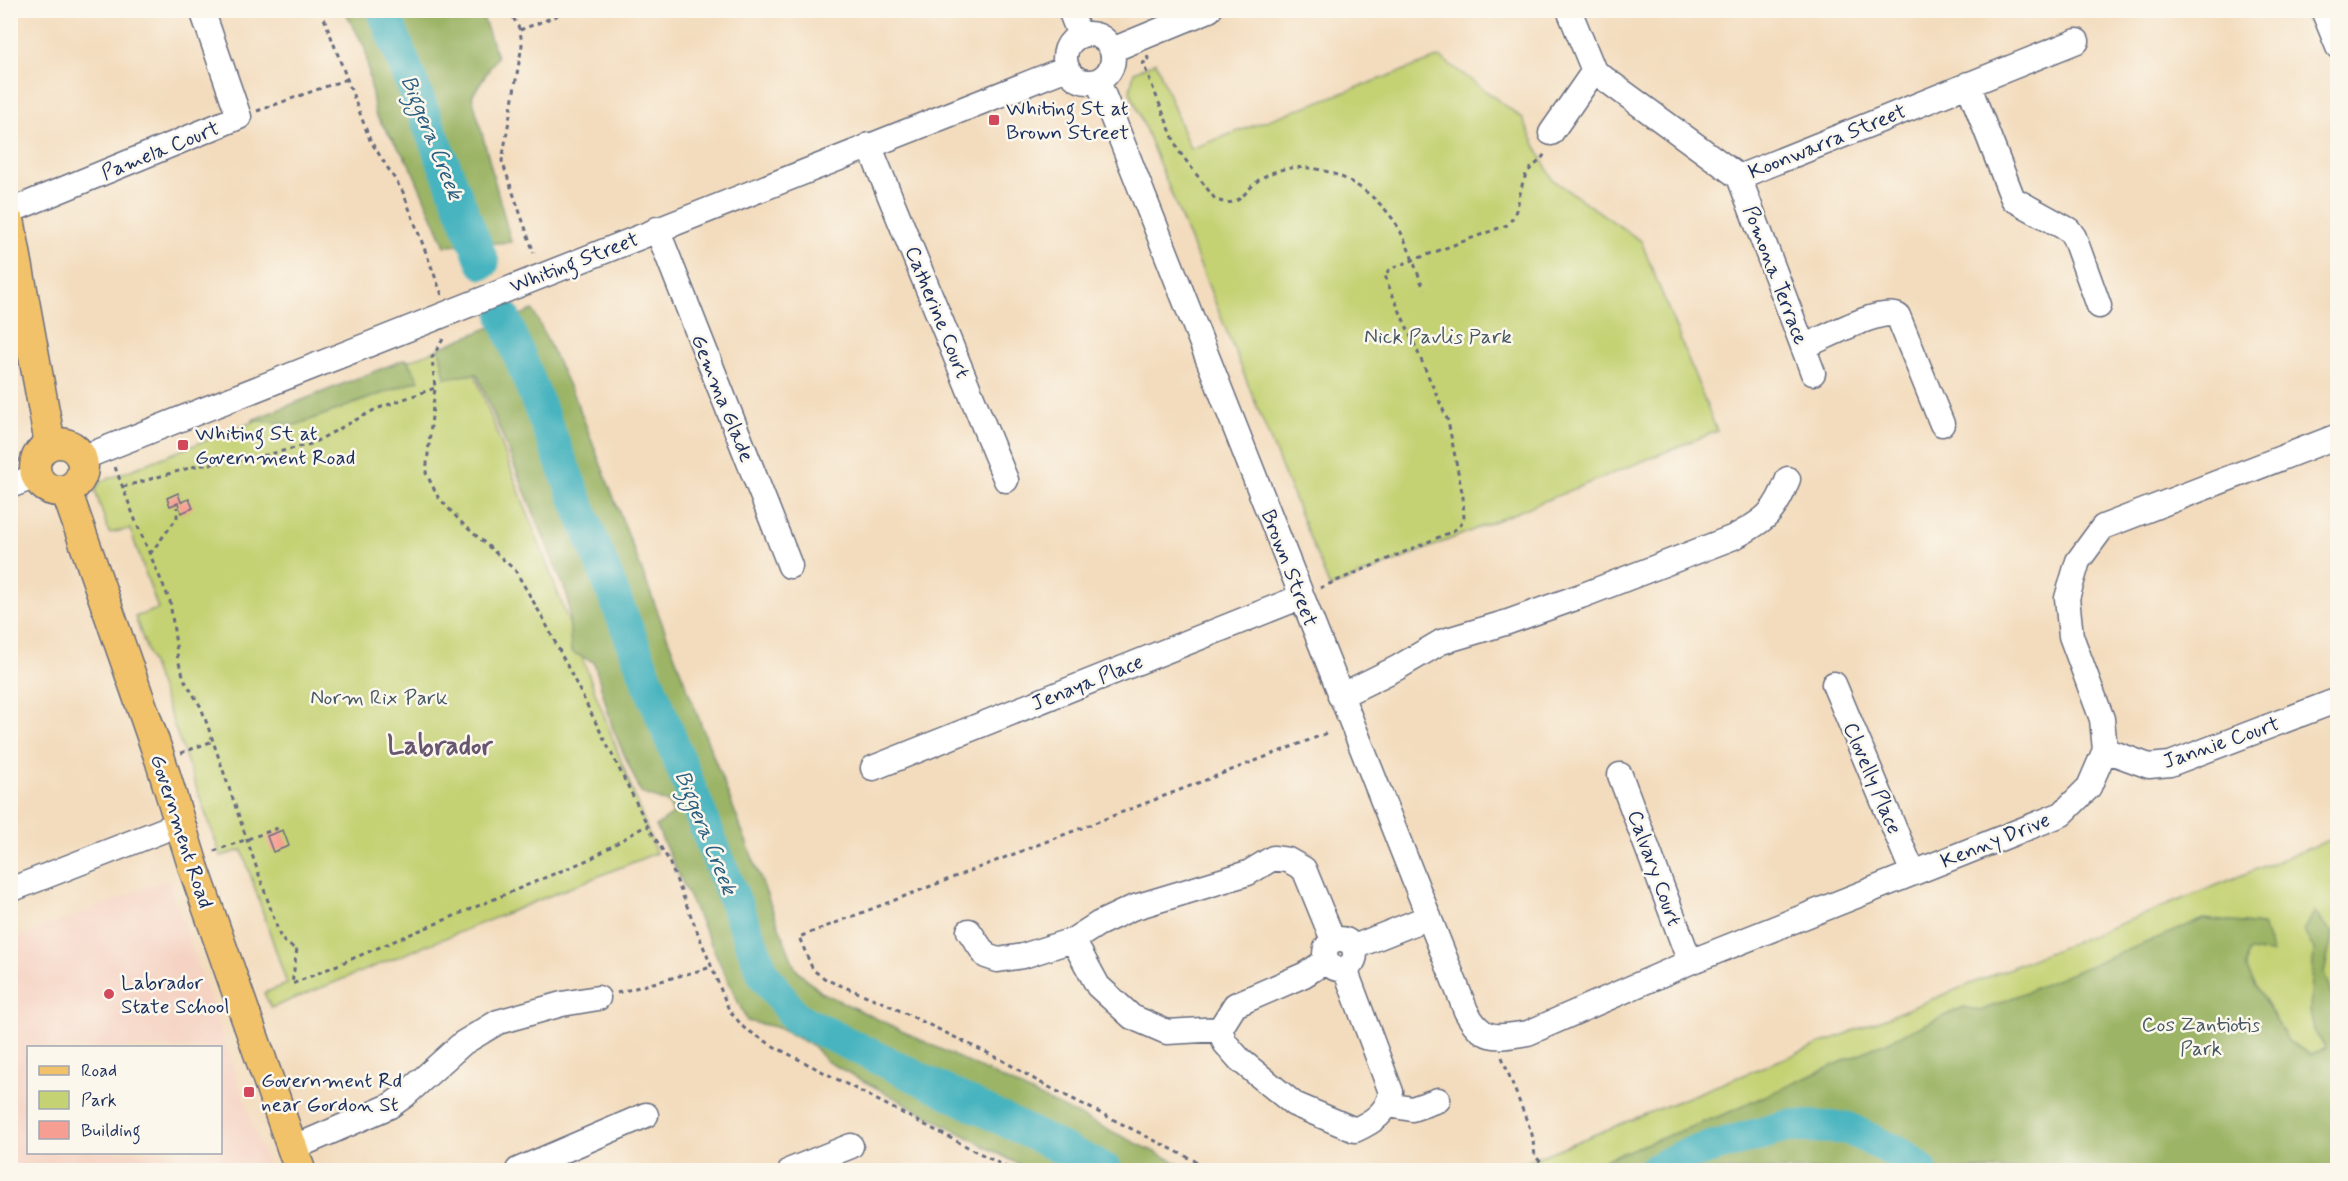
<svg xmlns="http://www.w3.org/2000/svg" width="2348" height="1181" font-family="Mynerve,sans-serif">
<rect width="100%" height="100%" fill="#fbf7ec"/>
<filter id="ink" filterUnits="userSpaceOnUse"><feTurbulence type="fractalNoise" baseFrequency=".0167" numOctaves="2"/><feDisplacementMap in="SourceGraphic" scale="12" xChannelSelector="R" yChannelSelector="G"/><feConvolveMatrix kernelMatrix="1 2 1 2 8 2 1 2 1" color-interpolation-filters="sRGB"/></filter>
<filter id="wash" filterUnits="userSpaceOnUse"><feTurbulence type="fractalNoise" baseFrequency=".008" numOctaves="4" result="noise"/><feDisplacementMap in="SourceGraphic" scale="24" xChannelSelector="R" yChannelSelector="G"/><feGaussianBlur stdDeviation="1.35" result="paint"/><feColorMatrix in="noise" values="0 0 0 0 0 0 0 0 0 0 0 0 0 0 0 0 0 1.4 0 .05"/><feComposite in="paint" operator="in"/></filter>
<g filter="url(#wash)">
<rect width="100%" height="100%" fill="#f3dcbd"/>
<!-- built -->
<path fill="#f5d2c2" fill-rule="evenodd" d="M168,879L269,1170H11V940ZM28,1048H220V1152H28Z"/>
<!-- green -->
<path fill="#c4d273" stroke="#708068" stroke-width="1.5" d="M1440,57L1522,118L1552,179L1641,241L1717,431L1330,588L1130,91L1134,72L1156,62L1190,149Z
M462,340L656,853L271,1008L264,993L287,984L242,850L221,856L135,617L158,609L130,529L109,533L95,490L100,482Z
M2337,837V1170H1506Z"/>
<!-- forest -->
<path fill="#9bb465" stroke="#5b7262" stroke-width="1.5" d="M345,11H452L484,20L497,57L472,96L511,242L445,246L410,165L375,114L365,48Z
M533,310L578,405L795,968L821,992L1180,1164L1185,1170H1029L826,1061L813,1046L776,1027L747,1021L656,826L673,814L669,803L641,793L613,729L594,662L571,652L568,597L477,374L445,378L439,348Z
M406,359L419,380L296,425L252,420Z
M2314,912L2333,933L2324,973L2333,999L2337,1033V1170H1577L1725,1114L1964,1007L1980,1011L2203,919L2262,925L2273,953L2248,951L2246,968L2288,1041L2311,1055L2326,1048L2314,1031L2310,1010L2314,950L2304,931Z"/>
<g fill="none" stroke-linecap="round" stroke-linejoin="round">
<!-- river -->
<path stroke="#46b4bf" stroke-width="33" d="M383,10L483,263
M504,317L764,975L796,1018L1106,1170
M1654,1170L1687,1154L1789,1126L1847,1128L1904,1156L1921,1170"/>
</g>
<g id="blocks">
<!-- building -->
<path fill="#f69e92" d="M178,493L181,502L189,499L193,508L181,513L178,503L170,506L167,498Z
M283,830L289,846L273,852L267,836Z"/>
</g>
</g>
<g filter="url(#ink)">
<use href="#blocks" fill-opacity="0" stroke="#676c7f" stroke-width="1.5"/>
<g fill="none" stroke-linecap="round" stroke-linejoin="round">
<!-- minor casing -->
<g stroke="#676c7f" stroke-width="27">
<path id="minor" d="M1070,10L1080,36
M1569,10L1594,71L1739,177L2077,41
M2323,10L2338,47
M1065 58a24 24 0 1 1 48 0a24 24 0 1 1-48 0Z
M1112,50L1209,10
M1098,81L1466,1011C1482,1042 1497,1038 1528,1033L1690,962L2062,814L2089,787L2105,750L2102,719L2071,636L2067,598L2078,561L2103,527L2338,436
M1968,84L2013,199L2069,230L2074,237L2099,306
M1551,133L1594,71
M869,145L1006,480
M1739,177L1813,373
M10,211L239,117L202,10
M657,229L790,566
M1803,347C1823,339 1879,307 1898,316L1942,424
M82,458L1067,68
M10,486L36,476
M1834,684L1913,873
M1340,696L1397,668L1441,642L1508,622L1581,596L1734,537C1766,520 1775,513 1788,479
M2105,750L2149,766L2170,764L2338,700
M873,768L1301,597
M1620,775L1690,962
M10,890L179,824
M969,931L986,956L998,960L1023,956L1073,940L1098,924L1132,908L1248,873L1273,858L1288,860L1304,869L1333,940
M1325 954a15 15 0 1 1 30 0a15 15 0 1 1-30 0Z
M1073,940L1098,986L1132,1017L1167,1032L1220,1029
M1354,947L1429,917
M1326,961L1304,975L1235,1005L1220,1029L1225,1043L1240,1060L1294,1104L1355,1130C1373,1122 1388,1112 1391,1092L1345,969
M1389,1105L1412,1109L1438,1100
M291,1149L390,1106L404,1096L463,1043L498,1022L562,1004L598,998
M518,1170L646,1115
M791,1170L851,1146"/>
</g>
<!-- major casing -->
<g stroke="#676c7f" stroke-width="33">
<path id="major" d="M10,224L50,444
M35 467a24 24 0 1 1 48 0a24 24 0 1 1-48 0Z
M66,490L160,759L194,869L300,1170"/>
</g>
<!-- path -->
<path stroke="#676c7f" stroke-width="3" stroke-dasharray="4.5 4.5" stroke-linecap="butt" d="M321,10L370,140L403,192L442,295
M509,10L520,30L522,45L502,161L534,253
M520,30L572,10
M1147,56L1149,61L1143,63L1178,150L1215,199C1240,211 1244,190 1260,179C1305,150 1364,180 1392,218C1407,238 1414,266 1424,289
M257,111L347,79
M443,339L432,358L435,388L426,473L438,497L462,523L515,570L544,620L647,824
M115,467L136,522L170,601L178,660L185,681L201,707L213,741L280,936L286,944L297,949L292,984L592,858L647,825L668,859L729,1010L744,1028L775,1047L1012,1170
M123,487L196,466L254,458L311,444L376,409L435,388
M150,554L177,518V507
M1320,588L1451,532L1459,527L1464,519L1463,497L1448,421L1387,282L1385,274L1392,268L1507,225C1520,213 1518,192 1525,177C1530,165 1542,163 1545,152
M181,753L213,741
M214,851L281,827
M617,993L712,967
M1502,1057L1532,1134L1535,1156L1548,1170
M1213,1170L1039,1082L1002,1060L882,1002L827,980L813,970L799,937L1330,732
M1529,1170L1540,1164"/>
<!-- minor -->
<use href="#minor" stroke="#fff" stroke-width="24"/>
<!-- major -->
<use href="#major" stroke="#f2c26a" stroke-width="30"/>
</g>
</g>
<!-- markers -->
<g fill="#d1495b" stroke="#fbf7ec" stroke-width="2">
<rect x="988" y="114" width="12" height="12" rx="3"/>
<rect x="177" y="439" width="12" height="12" rx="3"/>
<circle cx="109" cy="994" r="6"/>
<rect x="243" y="1086" width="12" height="12" rx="3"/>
</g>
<g text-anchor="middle" stroke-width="5" stroke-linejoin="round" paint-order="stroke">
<!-- poi labels -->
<g font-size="21" fill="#1b2f5e" stroke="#fbf7ec" text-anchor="start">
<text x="1006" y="115">Whiting St at<tspan x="1006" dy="24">Brown Street</tspan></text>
<text x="195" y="440">Whiting St at<tspan x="195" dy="24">Government Road</tspan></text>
<text x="121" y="989">Labrador<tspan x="121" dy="24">State School</tspan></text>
<text x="261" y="1087">Government Rd<tspan x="261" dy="24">near Gordon St</tspan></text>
</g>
<!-- street labels -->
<g font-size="21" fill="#1b2f5e" stroke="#fbf7ec">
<text transform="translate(1827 141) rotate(-22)" y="7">Koonwarra Street</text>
<text transform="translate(160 150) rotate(-22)" y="7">Pamela Court</text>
<text transform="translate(574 262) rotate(-21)" y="7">Whiting Street</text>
<text transform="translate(1776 275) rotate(69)" y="7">Pomona Terrace</text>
<text transform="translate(938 312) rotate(68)" y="7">Catherine Court</text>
<text transform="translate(723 398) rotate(68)" y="7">Gemma Glade</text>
<text transform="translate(1290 568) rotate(69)" y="7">Brown Street</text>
<text transform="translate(1087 682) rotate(-22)" y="7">Jenaya Place</text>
<text transform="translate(2221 742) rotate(-19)" y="7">Jannie Court</text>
<text transform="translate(1873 778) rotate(67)" y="7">Clovelly Place</text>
<text transform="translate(182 831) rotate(72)" y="7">Government Road</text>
<text transform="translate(1995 840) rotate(-22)" y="7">Kenny Drive</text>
<text transform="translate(1655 868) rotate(70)" y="7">Calvary Court</text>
</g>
<!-- park labels -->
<g font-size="21" fill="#455863" stroke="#fbf7ec">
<text x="1438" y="343">Nick Pavlis Park</text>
<text x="379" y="704">Norm Rix Park</text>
<text x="2201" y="1031">Cos Zantiotis<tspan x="2201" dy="24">Park</tspan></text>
</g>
<!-- water labels -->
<g font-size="22" font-style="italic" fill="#2a5e80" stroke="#fbf7ec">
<text transform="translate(433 137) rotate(68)" y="8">Biggera Creek</text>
<text transform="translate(707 832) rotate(68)" y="8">Biggera Creek</text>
</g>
<!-- district labels -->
<g font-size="27" font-weight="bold" fill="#685670" stroke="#fbf7ec">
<text x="440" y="754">Labrador</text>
</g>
</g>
<!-- margin -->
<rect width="2348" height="1181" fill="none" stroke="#fbf7ec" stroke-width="36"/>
<!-- legend -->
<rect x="27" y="1046" width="195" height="108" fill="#fbf7ec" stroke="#a1a7b3" stroke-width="1.5"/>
<rect x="39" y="1066" width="30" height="9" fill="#f2c26a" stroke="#a1a7b3" stroke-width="1.5"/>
<text x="81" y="1076" font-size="18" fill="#1b2f5e">Road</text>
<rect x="39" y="1091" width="30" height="18" fill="#c4d273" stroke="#a1a7b3" stroke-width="1.5"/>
<text x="81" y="1106" font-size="18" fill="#1b2f5e">Park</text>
<rect x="39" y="1121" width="30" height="18" fill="#f69e92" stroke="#a1a7b3" stroke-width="1.5"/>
<text x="81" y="1136" font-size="18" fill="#1b2f5e">Building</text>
</svg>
